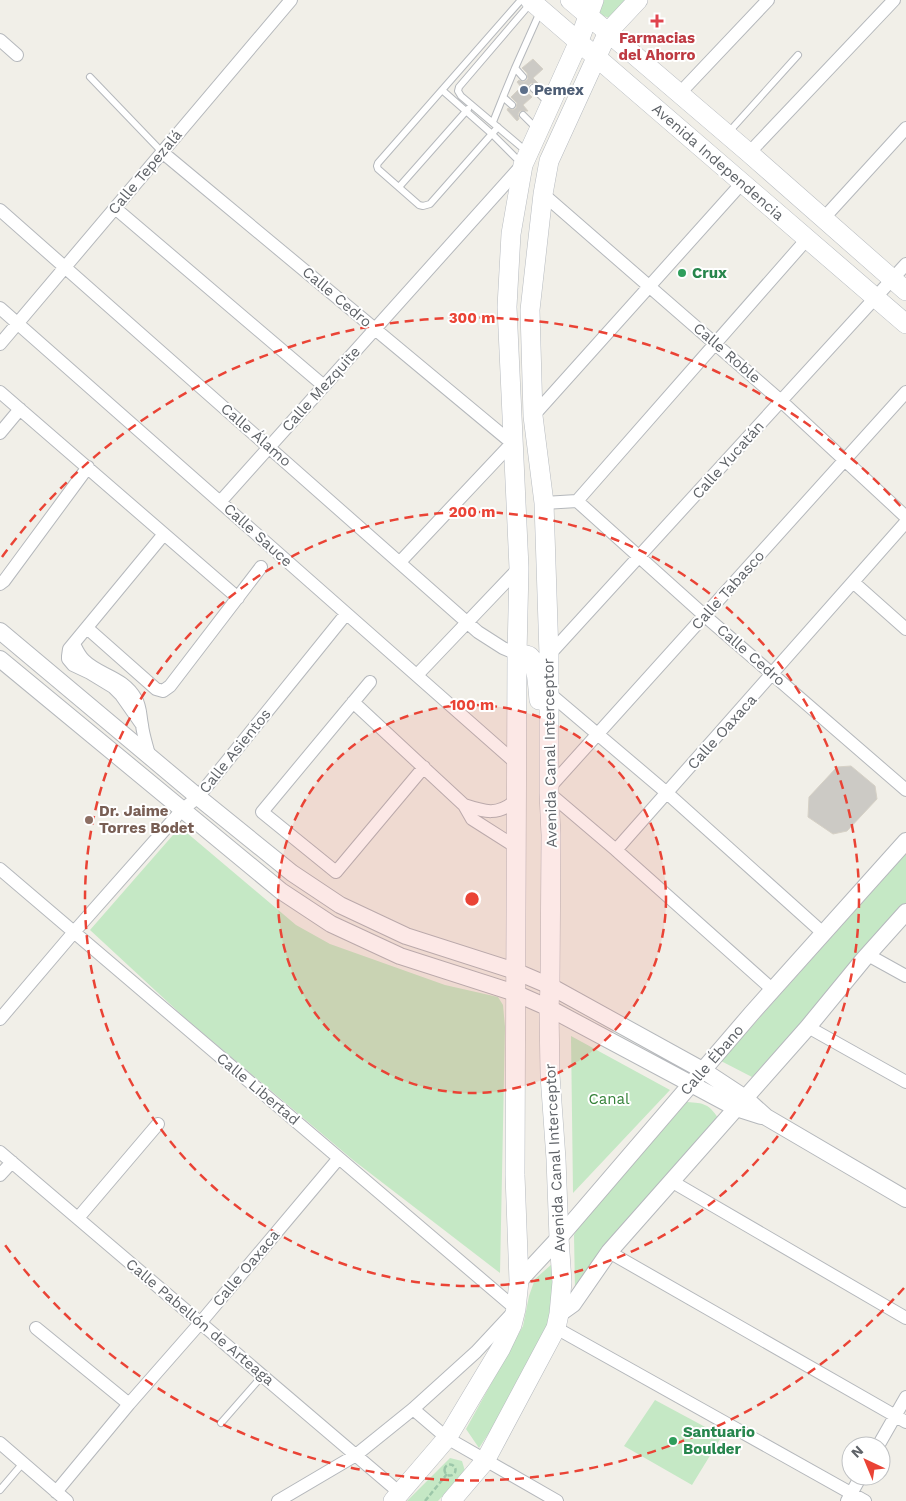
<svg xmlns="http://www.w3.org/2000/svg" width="906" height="1501" font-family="'Work Sans',sans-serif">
<rect width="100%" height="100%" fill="#f1efe8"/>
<!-- green -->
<path fill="#c5e8c5" d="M604,0H632L614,20L599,14Z
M180,827L296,925L330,944L445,985L498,997L503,1005L505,1027L500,1273L353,1160L184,1017L90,930Z
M906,854V906L752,1077L721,1061Z
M571,1036L670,1090L573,1193Z
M687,1102C704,1103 709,1104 718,1118L575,1289L574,1235L579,1226Z
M552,1264L553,1313L512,1398L479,1448L466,1429L523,1326L529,1296L535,1279Z
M655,1400L722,1436L692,1485L624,1446Z
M450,1458L462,1461L465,1471L438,1501H407Z"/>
<!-- building -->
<path fill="#cccac5" stroke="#d6d1c6" d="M533,59L543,69L533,78L538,83L537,85L531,83L528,86L530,92L528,93L532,97L523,105L528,111H520L518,114L519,119L517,121L507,110L508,108L513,110L516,108L517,103L511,97L521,87L517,82L519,80L524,82L528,79L527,73L522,68Z
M851,766L875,786L877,799L847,831L833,834L808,817L809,797L837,767Z"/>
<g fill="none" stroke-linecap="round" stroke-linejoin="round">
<!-- service casing -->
<g stroke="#b5b8bc" stroke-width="8">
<path id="service" d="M515,68L540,12
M90,77L162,152
M533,88L549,103
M442,90L492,134L522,164
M512,105L503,97L515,68L523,77
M523,115L536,128
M493,122L503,97
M498,127L430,204L423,206L419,205L378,169L377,166L378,163L521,0
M728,133L798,55
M526,151L461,96L458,91L459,87L530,4
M399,187L468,109
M221,1423L263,1375
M0,1490L23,1463"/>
</g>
<!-- minor casing -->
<g stroke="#b5b8bc" stroke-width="14">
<path id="minor" d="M0,40L17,55
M679,94L768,0
M162,152L512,443L400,562
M749,153L894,0
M543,194L781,401L906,517
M115,208L324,386
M0,210L478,632L503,648L517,654
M823,219L906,128
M0,308L516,763
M0,344L291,0
M0,392L238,598
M533,416L742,183
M0,433L20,409
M577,501L807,239
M220,502L522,165
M544,503L577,501L705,616L906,790
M853,582L906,629
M0,584L4,581L88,467
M87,628L156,689L163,691L170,686L261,567
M74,644C77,650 79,655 84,660C100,676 123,676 136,699C141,708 140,716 142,725C143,735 147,746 149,755
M549,655L906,264
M417,675L519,568
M370,682L262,812L336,872L424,767
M549,693L667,793L823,933
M353,702L464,805L472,819L516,847
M142,725L121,695L113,687L90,673L73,665L68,659V656L69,649L164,534
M549,788L906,392
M549,793L616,850L773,990
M464,805C485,812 498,816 516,800
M616,850L906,522
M0,869L516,1309L476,1352L413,1409L356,1455L278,1501
M868,955L906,976
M0,1019L74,932L182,810L198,797L346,614
M808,1027L906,1082
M0,1152L400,1493
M0,1175L12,1162
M671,1181L906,1318
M78,1218L158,1124
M609,1252L906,1422
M36,1328L129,1404
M556,1328L865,1501
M413,1409L447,1438L557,1501
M0,1443L67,1501
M878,1446L906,1397
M56,1492L129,1404L201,1322L339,1158
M847,1501L861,1476"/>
</g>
<!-- tertiary casing -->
<g stroke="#b5b8bc" stroke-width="18">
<path id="tertiary" d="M0,631L198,797L292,873L340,905L406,936L515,971L550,986L704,1071L745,1098L766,1117L906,1199
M0,659L281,891L331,924L400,956L515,993L549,1008L736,1108L761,1116
M519,1281L559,1238L752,1013L906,841
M559,1314L573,1304L609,1252L808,1027L863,960L906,912"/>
</g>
<!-- secondary casing -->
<g stroke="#b6babf" stroke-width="20">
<path id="secondary" d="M530,0L906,324
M570,0L749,153L906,291
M517,654C520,655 526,654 529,656C537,660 538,691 539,700
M393,1501L447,1438L501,1348L512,1325L516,1309L519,1281L515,1175L517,654L519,568L507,307L511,234L523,165L579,41L594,0
M451,1501L485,1461L556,1328L559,1314L562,1282L559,1238L556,1159L550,1075L549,1008L550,986L551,835L549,793V655L544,503L533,416L530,310L543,194L549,161L608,32L638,0"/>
</g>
<!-- path -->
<path stroke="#9cc7a9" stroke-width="2.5" stroke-dasharray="5 2.5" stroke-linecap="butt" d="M444.5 1470a5.5 5.5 0 1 1 11 0a5.5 5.5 0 1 1-11 0Z
M425,1501L447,1474"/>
<!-- service -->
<use href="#service" stroke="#fff" stroke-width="6"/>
<!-- minor -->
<use href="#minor" stroke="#fff" stroke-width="12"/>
<!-- tertiary -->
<use href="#tertiary" stroke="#fff" stroke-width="16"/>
<!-- secondary -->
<use href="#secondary" stroke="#fff" stroke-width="19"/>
</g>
<!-- distance rings -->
<circle cx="472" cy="899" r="194" fill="#ea4335" fill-opacity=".12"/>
<g fill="none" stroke="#ea4335" stroke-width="2.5" stroke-dasharray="9 6">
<circle cx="472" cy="899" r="194"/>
<circle cx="472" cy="899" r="387"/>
<path d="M904 1288A581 581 0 0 1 2 1241M2 557A581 581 0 0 1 904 510"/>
</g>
<!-- markers -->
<path fill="#e0444e" stroke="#fff" stroke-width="2" d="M654.5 13.5h5v5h5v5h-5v5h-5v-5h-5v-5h5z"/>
<circle fill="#5c6f8a" stroke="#fff" stroke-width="2" cx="524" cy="90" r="5"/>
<g fill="#2e9e5b" stroke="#fff" stroke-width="2">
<circle cx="682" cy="273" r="5"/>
<circle cx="673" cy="1441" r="5"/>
</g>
<circle fill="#8d6e63" stroke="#fff" stroke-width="2" cx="89" cy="820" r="5"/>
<g text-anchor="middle" stroke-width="4" stroke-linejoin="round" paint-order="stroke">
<!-- health labels -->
<g font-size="15" font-weight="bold" fill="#be3a42" stroke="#fff">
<text x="657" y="43">Farmacias<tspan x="657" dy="17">del Ahorro</tspan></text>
</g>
<!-- service labels -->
<g font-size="15" font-weight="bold" fill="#4e5e75" stroke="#fff" text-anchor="start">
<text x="534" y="95">Pemex</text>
</g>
<!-- street labels -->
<g font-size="15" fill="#5f6368" stroke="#fff">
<text transform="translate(718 162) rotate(41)" y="5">Avenida Independencia</text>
<text transform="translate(145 172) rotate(-50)" y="5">Calle Tepezalá</text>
<text transform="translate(337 297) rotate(40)" y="5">Calle Cedro</text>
<text transform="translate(727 353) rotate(41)" y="5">Calle Roble</text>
<text transform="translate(321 389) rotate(-48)" y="5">Calle Mezquite</text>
<text transform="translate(256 435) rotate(41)" y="5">Calle Álamo</text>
<text transform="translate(728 460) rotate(-48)" y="5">Calle Yucatán</text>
<text transform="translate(258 535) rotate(42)" y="5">Calle Sauce</text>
<text transform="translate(728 590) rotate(-48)" y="5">Calle Tabasco</text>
<text transform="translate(751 655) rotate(41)" y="5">Calle Cedro</text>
<text transform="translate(722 732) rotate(-48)" y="5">Calle Oaxaca</text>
<text transform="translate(235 751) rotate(-51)" y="5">Calle Asientos</text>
<text transform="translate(550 753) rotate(-91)" y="5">Avenida Canal Interceptor</text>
<text transform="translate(712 1060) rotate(-49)" y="5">Calle Ébano</text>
<text transform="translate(258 1089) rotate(40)" y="5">Calle Libertad</text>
<text transform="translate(555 1158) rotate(-93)" y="5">Avenida Canal Interceptor</text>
<text transform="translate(246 1268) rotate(-50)" y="5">Calle Oaxaca</text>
<text transform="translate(200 1322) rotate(40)" y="5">Calle Pabellón de Arteaga</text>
</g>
<!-- leisure labels -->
<g font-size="15" font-weight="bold" fill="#27864d" stroke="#fff" text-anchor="start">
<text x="692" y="278">Crux</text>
<text x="683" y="1437">Santuario<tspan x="683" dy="17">Boulder</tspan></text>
</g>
<!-- education labels -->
<g font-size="15" font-weight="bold" fill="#785e54" stroke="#fff" text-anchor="start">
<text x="99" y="816">Dr. Jaime<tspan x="99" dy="17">Torres Bodet</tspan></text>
</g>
<!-- park labels -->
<g font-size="15" fill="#348238" stroke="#fff">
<text x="609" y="1104">Canal</text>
</g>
</g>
<circle cx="472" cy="899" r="8" fill="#ea4335" stroke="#fff" stroke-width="2.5"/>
<g font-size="15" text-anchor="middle" font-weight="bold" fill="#ea4335" stroke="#fff" stroke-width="4" stroke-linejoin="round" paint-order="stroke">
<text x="472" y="323">300 m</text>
<text x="472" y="517">200 m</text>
<text x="472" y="710">100 m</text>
</g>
<!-- north arrow -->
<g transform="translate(866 1461) rotate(316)"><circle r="24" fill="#ffffff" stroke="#bfc1c3"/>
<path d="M0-4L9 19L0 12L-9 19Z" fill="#ea4335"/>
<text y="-8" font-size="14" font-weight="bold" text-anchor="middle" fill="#5f6368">N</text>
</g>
</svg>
